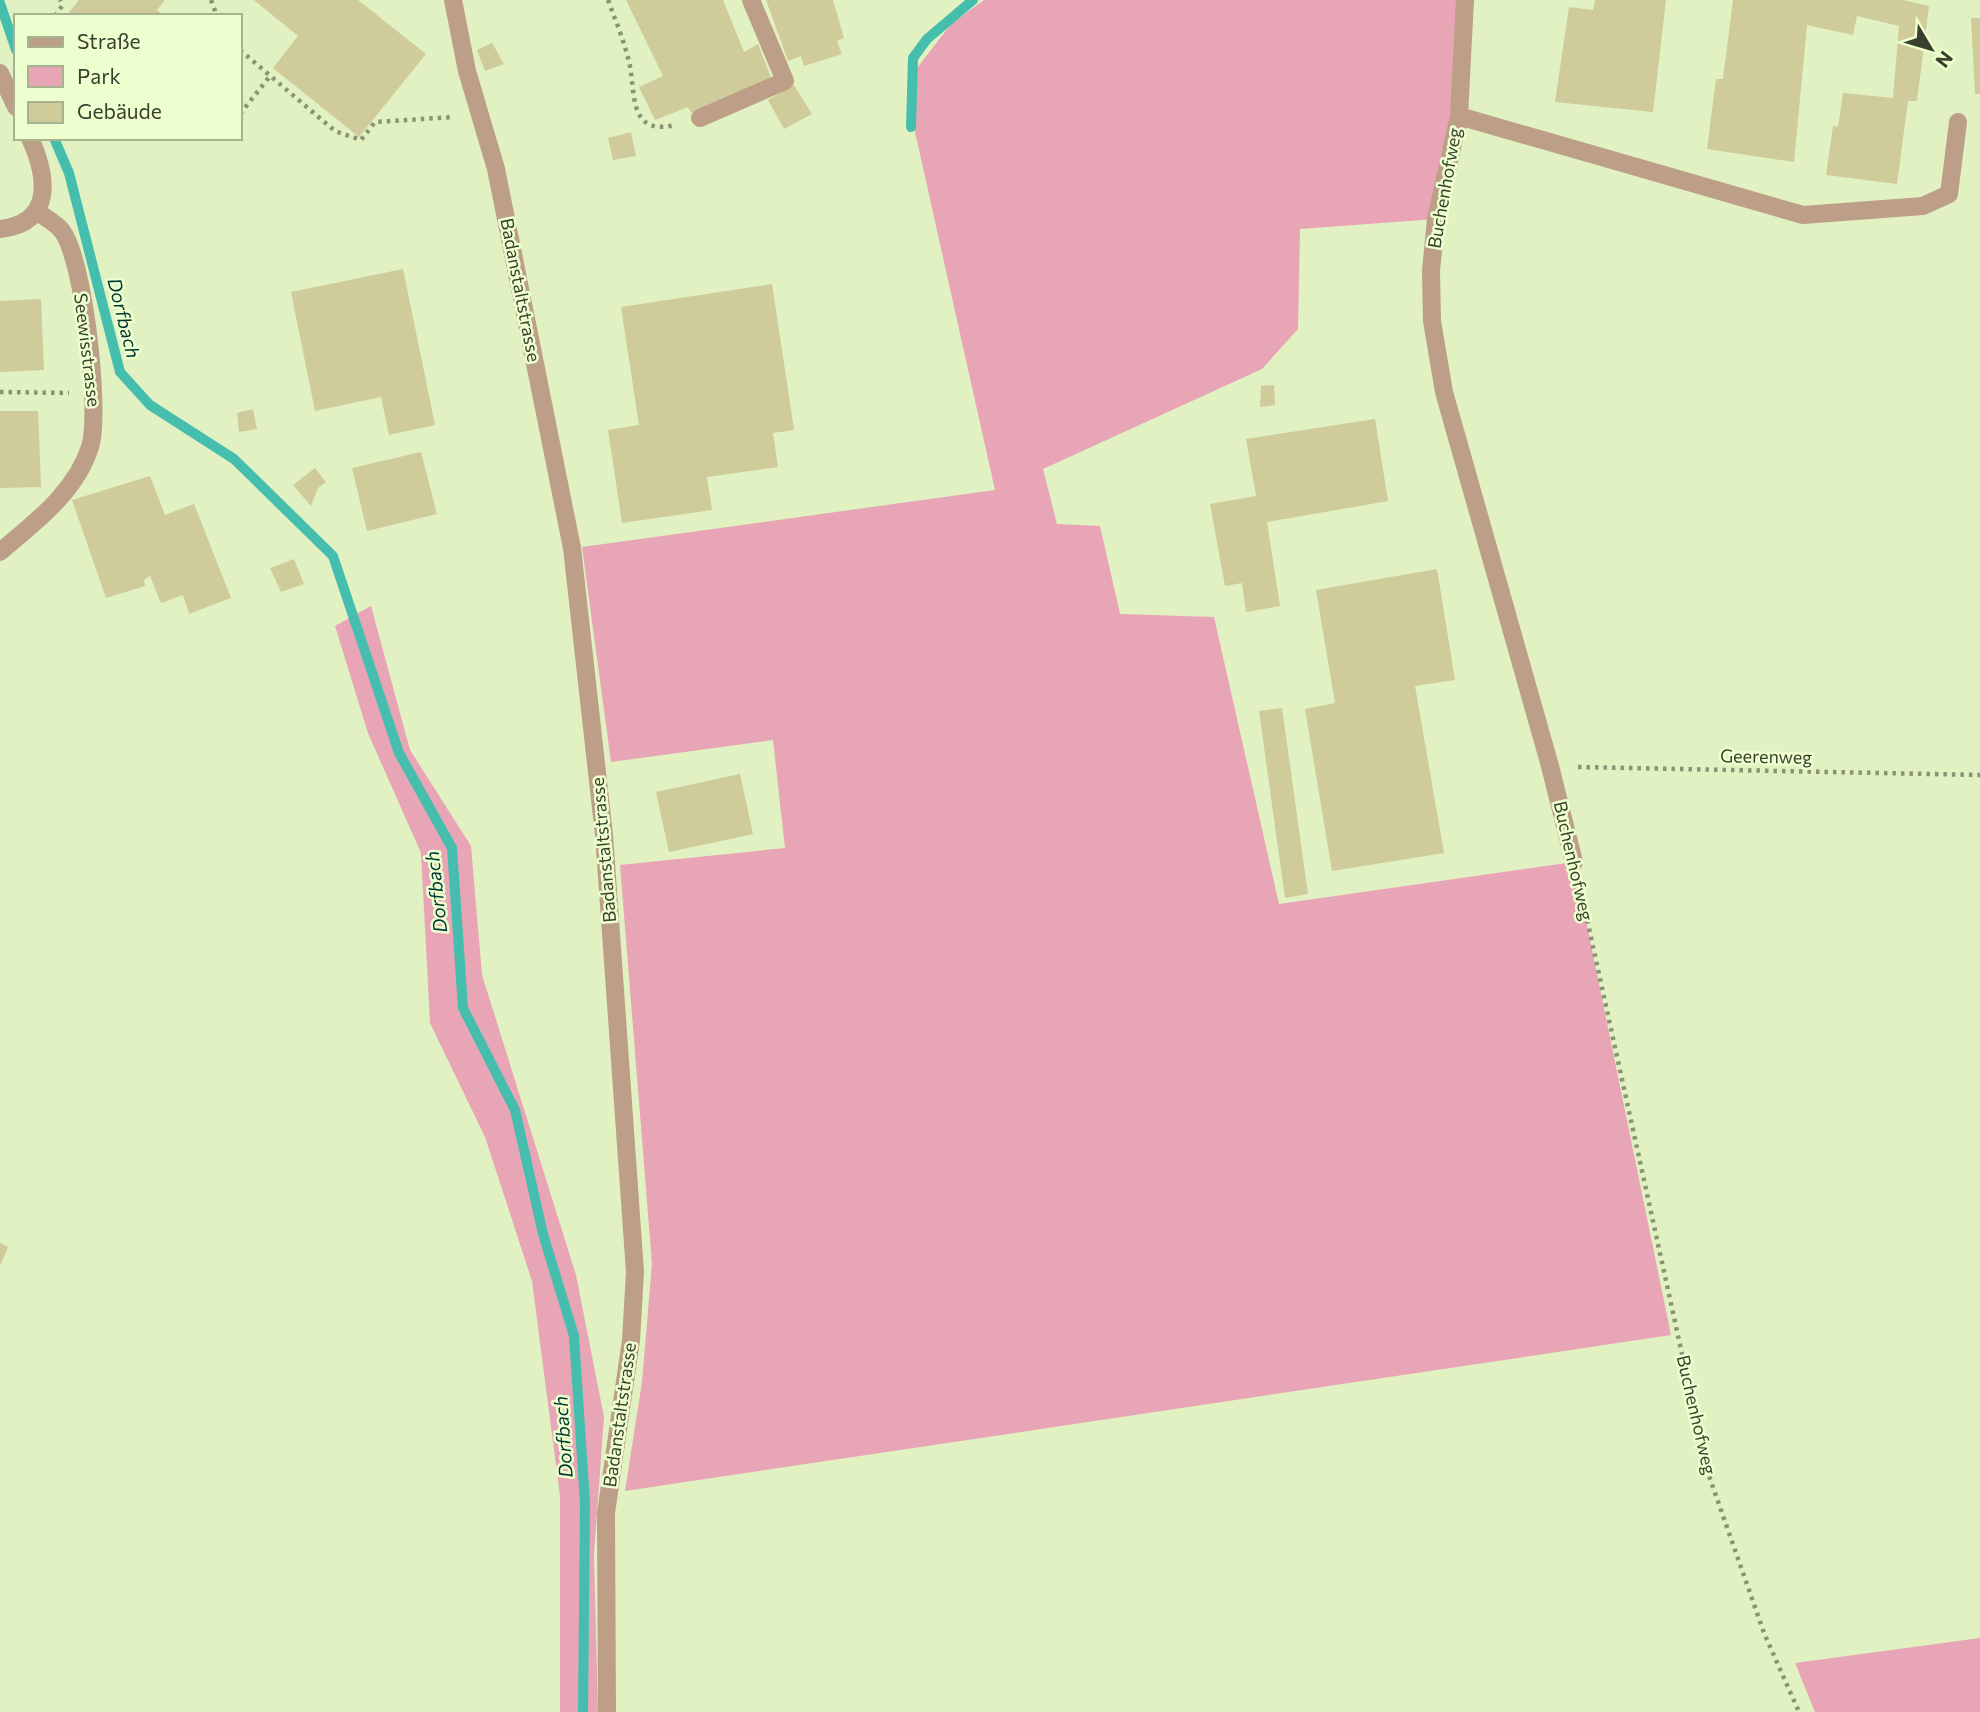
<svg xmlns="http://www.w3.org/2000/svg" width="1980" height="1712" font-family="Commissioner,sans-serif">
<rect width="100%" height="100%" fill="#e1f1c2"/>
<!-- green -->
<path fill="#e7a5b5" d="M984,0H1456L1459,116L1436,219L1300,229L1298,329L1262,369L1043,469L1057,524L1100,526L1120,614L1214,617L1279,904L1574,862L1671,1335L625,1491L642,1382L652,1264L620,865L785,848L773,740L611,762L582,547L995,490L911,114L917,68L951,24Z
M371,606L410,750L471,846L482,975L576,1275L604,1417L594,1554L598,1712H560V1496L532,1281L485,1137L430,1023L421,853L368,733L335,626Z
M1980,1638V1712H1815L1795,1663Z"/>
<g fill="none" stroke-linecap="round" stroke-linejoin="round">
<!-- stream -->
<path stroke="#46beae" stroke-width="10" d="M0,3L16,50
M911,127L913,58L927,39L973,0
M54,138L69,173L120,372L150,405L234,459L333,556L399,753L452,848L463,1008L515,1110L543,1234L574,1336L585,1503L583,1712"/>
</g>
<!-- building -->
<path fill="#cfcb9a" d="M79,0H165L157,10L164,16H66Z
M254,0H358L426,54L359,137L273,68L298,36Z
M626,0H723L744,52L758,44L772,80L691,113L688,107L655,120L639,87L663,76Z
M766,0H833L844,38L837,41L842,54L804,66L801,56L788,61Z
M1595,0H1666L1653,112L1555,102L1569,7L1593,10Z
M1733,0H1903L1929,6L1917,101H1908L1897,184L1826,175L1833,126L1838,127L1843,93L1893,98L1899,26L1857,16L1853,35L1807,25L1794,162L1707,149L1716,79H1723Z
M1971,18H1980V94H1975Z
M492,43L504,64L485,71L477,50Z
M794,85L812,114L784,129L768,100Z
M631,132L636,156L613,160L608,138Z
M403,269L435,425L389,435L381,397L315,411L291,292Z
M772,284L794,430L773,433L778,467L707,477L712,510L622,523L608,430L639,425L621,307Z
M41,299L44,370L0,372V301Z
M1274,385L1275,405L1260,407L1261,386Z
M253,409L257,429L239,432L237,413Z
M0,411H38L41,487L0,488Z
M1375,419L1388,501L1267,522L1280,606L1246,612L1242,583L1225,586L1210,504L1256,496L1246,439Z
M421,452L437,514L367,531L352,468Z
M315,468L326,482L318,488L311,506L293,485Z
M150,476L165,515L194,504L231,598L189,614L183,595L161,603L150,576L144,580L145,586L106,598L72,500Z
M294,559L304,584L281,592L270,568Z
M1437,569L1455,680L1415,686L1444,853L1332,871L1305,709L1335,703L1316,590Z
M1282,708L1308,894L1285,898L1259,711Z
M740,774L753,834L669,852L656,792Z
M0,1243L8,1247L0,1266Z"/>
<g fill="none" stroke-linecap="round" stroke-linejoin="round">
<!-- path -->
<path stroke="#899474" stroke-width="4.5" stroke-dasharray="3.5 5" stroke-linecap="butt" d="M211,0L217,16
M608,0C615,19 623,38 628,58C637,87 625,137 675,125
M55,16L62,6L60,0
M240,50L335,131L361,140L375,122L454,117
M240,114L270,76
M0,392L69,393
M1578,767L1980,775
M1580,887L1708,1473L1764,1633L1799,1712"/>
<!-- minor -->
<path stroke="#bc9f86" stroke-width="18" d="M453,0L467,71L496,169L572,548L604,835L635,1272L631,1340L606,1513L607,1712
M1465,0L1459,116L1436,219L1431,271L1432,321L1444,392L1550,766L1574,862
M0,73L16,107
M1459,116L1803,215L1923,206L1949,194L1958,122
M700,118L785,81L751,0
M0,229C55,223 47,176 30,138
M0,552C34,523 76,492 90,447C101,413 84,259 62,231C56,223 44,217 36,211"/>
</g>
<g text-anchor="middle" stroke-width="5" stroke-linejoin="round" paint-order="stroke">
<!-- street labels -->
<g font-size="18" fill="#3a402d" stroke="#eeffcf">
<text transform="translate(1445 188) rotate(-80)" y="6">Buchenhofweg</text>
<text transform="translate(520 290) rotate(79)" y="6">Badanstaltstrasse</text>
<text transform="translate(87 350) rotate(83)" y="6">Seewisstrasse</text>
<text transform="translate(1766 757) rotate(1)" y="6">Geerenweg</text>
<text transform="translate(604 850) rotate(-95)" y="6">Badanstaltstrasse</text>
<text transform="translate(1573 861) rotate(77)" y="6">Buchenhofweg</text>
<text transform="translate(620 1415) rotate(-82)" y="6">Badanstaltstrasse</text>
<text transform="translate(1696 1415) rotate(77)" y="6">Buchenhofweg</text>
</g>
<!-- water labels -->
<g font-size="19" font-style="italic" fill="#003731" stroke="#eeffcf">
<text transform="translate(124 318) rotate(76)" y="7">Dorfbach</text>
<text transform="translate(436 892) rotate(-96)" y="7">Dorfbach</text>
<text transform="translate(563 1437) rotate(-94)" y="7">Dorfbach</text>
</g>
</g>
<!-- legend -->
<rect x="14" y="14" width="228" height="126" fill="#eeffcf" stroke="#a6b38e" stroke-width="2"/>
<rect x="28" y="37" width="35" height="10" fill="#bc9f86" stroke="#a6b38e" stroke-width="2"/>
<text x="77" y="49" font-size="21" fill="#3a402d">Straße</text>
<rect x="28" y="66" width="35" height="21" fill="#e7a5b5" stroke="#a6b38e" stroke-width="2"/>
<text x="77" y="84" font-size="21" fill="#3a402d">Park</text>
<rect x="28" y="102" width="35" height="21" fill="#cfcb9a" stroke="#a6b38e" stroke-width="2"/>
<text x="77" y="119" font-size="21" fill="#3a402d">Gebäude</text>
<!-- north arrow -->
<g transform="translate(1931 49) rotate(128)" stroke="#eeffcf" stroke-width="5" paint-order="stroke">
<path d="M0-5L12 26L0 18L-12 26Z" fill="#3a402d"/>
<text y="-10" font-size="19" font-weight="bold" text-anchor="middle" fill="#3a402d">N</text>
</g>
</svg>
